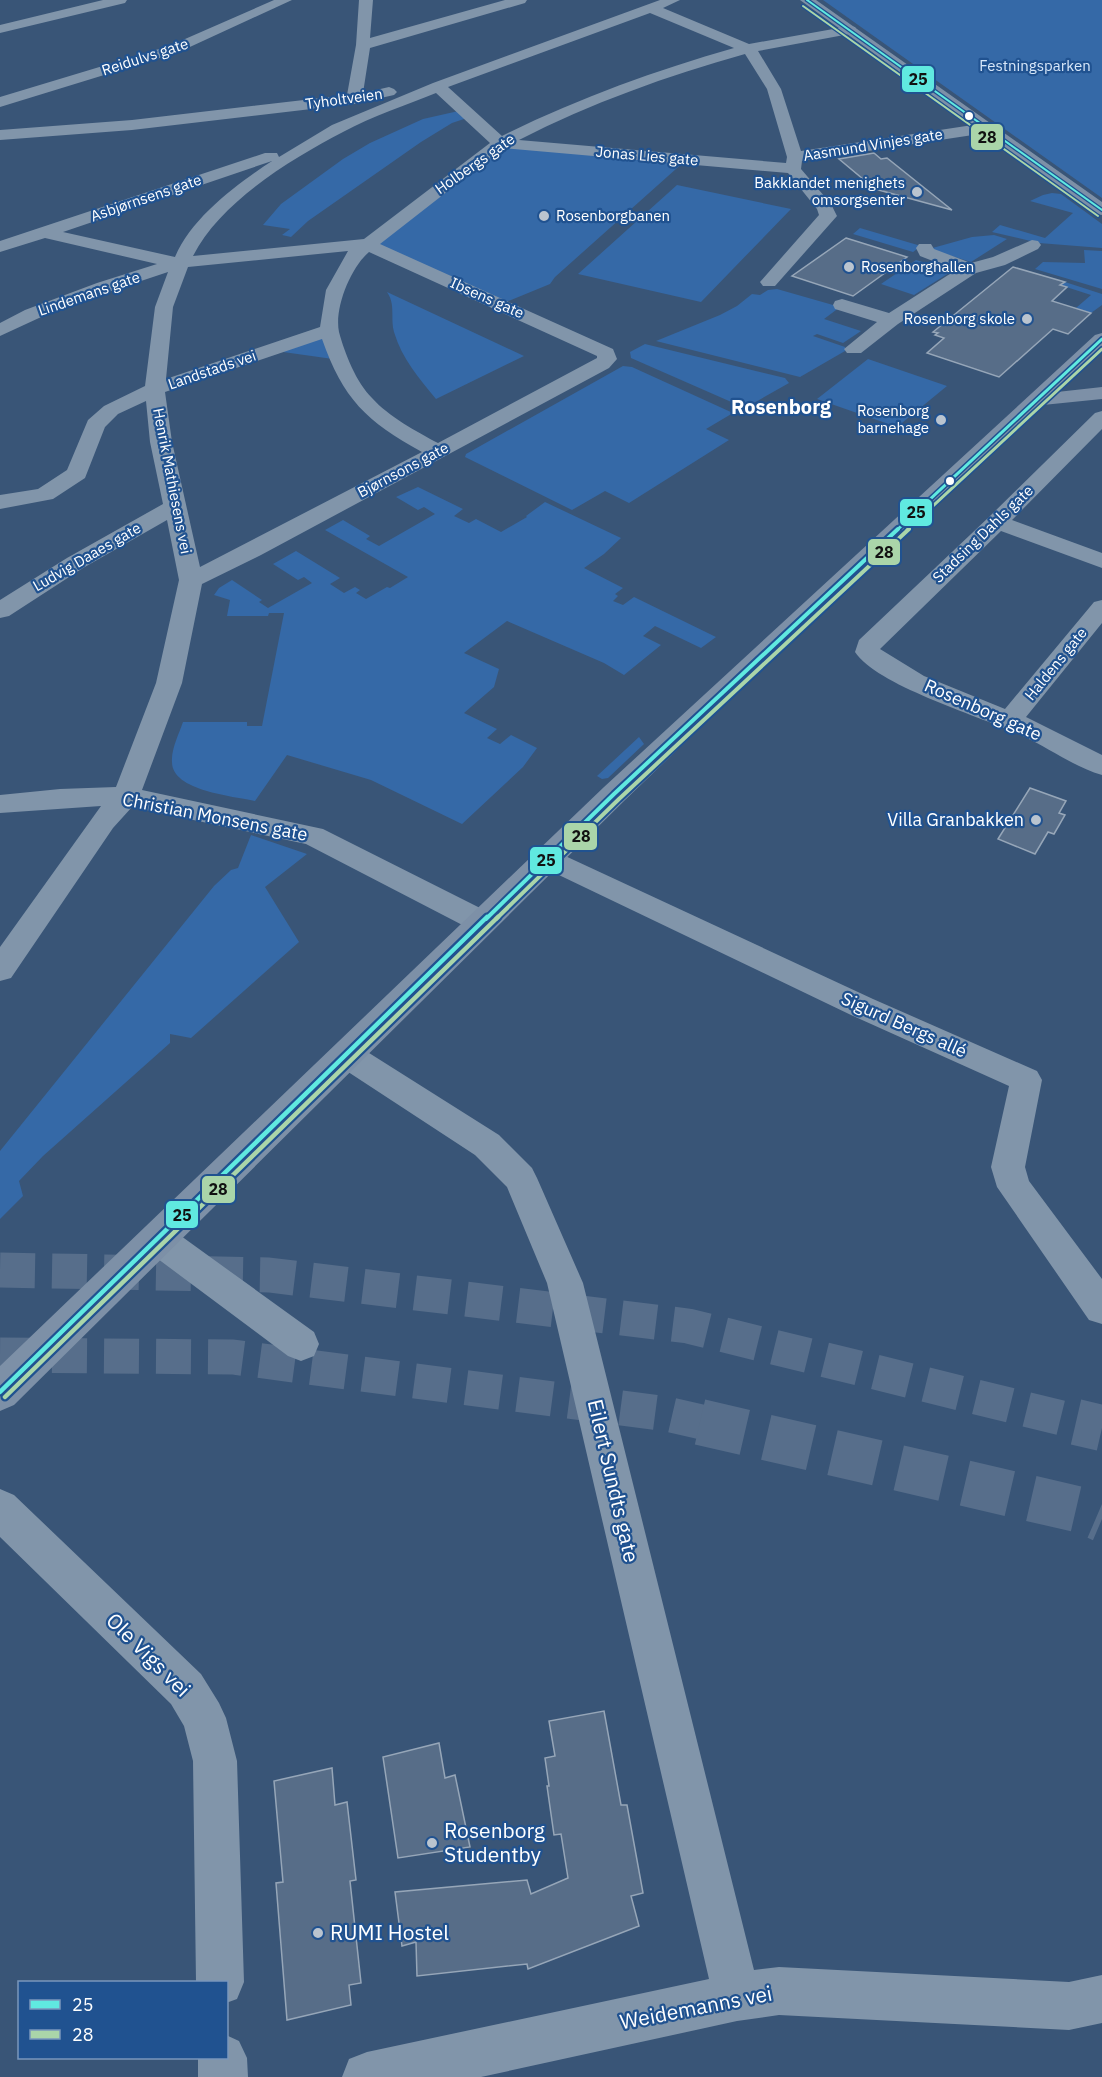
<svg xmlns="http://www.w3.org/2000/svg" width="1102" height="2077" font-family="'IBM Plex Sans',sans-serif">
<rect width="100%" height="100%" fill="#395577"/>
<!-- green -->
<path fill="#3569a7" d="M823,0H1102V198Z
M463,110L470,117L452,123L421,142L308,221L291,237L282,235L290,229L263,225L281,204L343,159L370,143L423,119Z
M500,143L686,160L555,277L550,284L501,304L366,244Z
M677,185L791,209L701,302L578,274Z
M1052,193L1061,194L1102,224V248L1039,243L992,232L1000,225L1045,238L1073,213L1030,201L1043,195Z
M860,228L921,246L913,252L853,234Z
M994,235L1007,239L971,262L929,249L972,237Z
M1084,250L1102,251V289L1035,269L1043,262L1085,263Z
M916,260L952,271L914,295L881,284Z
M1065,282L1102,294V305L1091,313L1076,308L1091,295L1060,285Z
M777,289L840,307L824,319L861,331L843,343L817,334L813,336L845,347V351L800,377L656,341L720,315L737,306L752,294L760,295L768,290Z
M387,292L524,356L436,399C419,378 402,359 394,332C390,318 396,305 387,292Z
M329,330L340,360L276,351Z
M645,344L785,378L789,383L745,408L631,358L630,352Z
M868,359L947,386L897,427L817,399Z
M623,366L632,367L733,413L706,429L729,440L629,503L605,491L572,510L465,457L466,454Z
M418,487L463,509L454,516L469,523L476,519L501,532L527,517L526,516L545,502L621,538L604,554L584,568L623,588L615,594L618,596L613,601L623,605L634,597L716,637L701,648L655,626L643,636L661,645L624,675L604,663L507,621L464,653L499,669L494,687L464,713L497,729L487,738L500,744L511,735L537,748L523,767L462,824L371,780L287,755L255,801C233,796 172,791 172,762C171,749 179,734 183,722H247V726H262L284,613H269L268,616H227L230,600L214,595L219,588L232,580L262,600L259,602L268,608L312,583L304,577L298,580L273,564L296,551L340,578L330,584L344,593L355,587L360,590L356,593L366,599L387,587L390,588L408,577L325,530L343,520L370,536L366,539L379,546L435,514L424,507L418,510L396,497Z
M639,737L644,744L608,778L602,779L597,776Z
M251,835L307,854L265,887L299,942L191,1038L170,1034V1043L43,1156L19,1181L23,1196L0,1219V1151L214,886L231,870L238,868Z"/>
<!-- building -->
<path fill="#576d88" stroke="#96a6b8" stroke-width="1.5" d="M874,153L881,159L887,158L952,210L875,189L839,159Z
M846,238L907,257L853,296L792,276Z
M1013,267L1065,282L1060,285L1067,287L1052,301L1091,313L1068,334L1053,329L999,377L927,353L944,338L935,335L938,333L933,332Z
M1030,788L1066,801L1059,813L1065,815L1054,834L1048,832L1035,854L998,839Z
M604,1711L621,1805H627L643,1893L631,1896L639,1926L528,1969L527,1964L417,1976L416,1942L402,1946L395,1892L527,1880L531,1894L568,1878L561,1834L554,1835L547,1786H549L545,1758L555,1756L549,1721Z
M439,1743L445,1778L455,1775L470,1847L398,1858L383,1757Z
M332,1768L335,1805L347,1802L356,1880L350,1881L361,1983L349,1985L351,2005L287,2020L276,1883L283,1882L274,1781Z"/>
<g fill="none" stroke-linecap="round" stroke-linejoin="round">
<!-- highway-tunnel-far1 -->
<path stroke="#576e8b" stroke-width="35" stroke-dasharray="35 17" stroke-linecap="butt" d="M0,1270L269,1275L688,1326L1082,1423
M0,1355L233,1357L667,1414L706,1423"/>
<!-- highway-tunnel -->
<path stroke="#576e8b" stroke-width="46" stroke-dasharray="46 22" stroke-linecap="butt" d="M700,1422L1081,1510L1102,1519
M1076,1422L1102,1428"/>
<!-- street -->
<path fill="#8195aa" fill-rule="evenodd" d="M103,0H127L125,3L0,33V25Z
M274,0H292L179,52L0,107V97L169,46Z
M359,0H373L370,38L505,0H527L525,3L370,48L363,93L389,87L394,89L397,92L394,95L354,104L132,130L0,140V130L132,120L347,95L356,45Z
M660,0H680L663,8L749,44L850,26L855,27L857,30L855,33L758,51L781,89L801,151L986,123L994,128L986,133L802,161L801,169L831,204L837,216L775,286H763L760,282L819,215L817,209L788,173L503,148L380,244L613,349L617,359L609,368L261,555L202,584L182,683L142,790L323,829L492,914L497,922L492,930L482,933L472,930L306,844L132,807L113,828L11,978L0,981V947L101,806L0,813V795L60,789L116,787L156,683L179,580L167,520L83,568L9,616L0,618V600L67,558L163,504L150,442L146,401L118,414L105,427L85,478L53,499L0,509V495L38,489L67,470L88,420L104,406L145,386L155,307L168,272L111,291L39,318L0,336V323L25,310L97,283L157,264L45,238L0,252V241L265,153H277L279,157L332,125L433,83ZM650,13L734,48C654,71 576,99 502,136L448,87ZM745,54L767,89L787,157L786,163L519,140C591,103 667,76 745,54ZM436,93L490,143L364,239L193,256C220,202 291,159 343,132C373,116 406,105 436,93ZM272,161C238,183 191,218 175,257L63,232ZM348,251L326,290L320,327L166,379L173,307L188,267ZM369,252L597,356V358L438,443C417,432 388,416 372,398C356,382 345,354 339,332C334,308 351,267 369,252ZM322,339C343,399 366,421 422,452L200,567L172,442L165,392Z
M1032,240L1038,241L1041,245L1038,249L1005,265L976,273L898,324L861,353H847L844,349L877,322L835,309L833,305L835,301L842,299L889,313L956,270L920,256L916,248L919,244H931L934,249L971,263L993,257Z
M1102,411V429L1012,520L1102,553V568L1001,531L880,649L924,676L1005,709L1094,602L1102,600V623L1026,717L1102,755V775C1074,767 1049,748 1023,736C983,717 877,686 855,652L859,640L989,517L1095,413Z
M548,848L873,999L1037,1071L1042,1080L1025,1167L1029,1181L1102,1279V1324L1089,1320L997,1187L991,1167L1009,1086L851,1015L538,865L534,858L538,851Z
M347,1042L358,1046L499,1135L532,1168L537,1178L583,1283L754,1970L779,1967L1069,1982L1102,1975V2023L1069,2030L779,2015L737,2021L481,2077H342L349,2059L367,2052L709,1979L547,1283L507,1187L475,1155L336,1064L331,1055L336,1046Z
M158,1224L170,1228L314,1332L319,1344L314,1356L301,1361L288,1356L146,1250L141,1239L146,1228Z
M0,1489L14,1495L201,1674L219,1703L226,1718L237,1761L244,1982L237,1999L226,2003V1982H196L193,1761L184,1726L171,1704L0,1537Z
M226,2035L239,2041L247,2058L248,2077H198V2058H226Z"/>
<!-- secondary -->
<path fill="#7d90a7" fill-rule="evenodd" d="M800,0H816L1102,202V215L1096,214Z
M1102,333V350L1057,392L1102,387V399L1043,405L805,627L624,801L14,1405L0,1411V1366L604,787L1095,335Z"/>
<!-- bus-1-far3 casing -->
<g stroke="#205290" stroke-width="4.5">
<path id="bus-1-far3" d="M807,0L1102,210"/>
</g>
<!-- bus-1-far2 casing -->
<g stroke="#205290" stroke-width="6">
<path id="bus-1-far2" d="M897,530L1102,339"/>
</g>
<!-- bus-1-far1 casing -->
<g stroke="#205290" stroke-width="8">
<path id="bus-1-far1" d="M486,919L614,794L898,529"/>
</g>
<!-- bus-1 casing -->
<g stroke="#205290" stroke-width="9">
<path id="bus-1" d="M0,1392L487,917"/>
</g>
<!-- bus-2-far3 casing -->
<g stroke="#205290" stroke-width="4.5">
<path id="bus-2-far3" d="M803,6L1098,216"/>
</g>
<!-- bus-2-far2 casing -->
<g stroke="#205290" stroke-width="6">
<path id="bus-2-far2" d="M907,530L1102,349"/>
</g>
<!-- bus-2-far1 casing -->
<g stroke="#205290" stroke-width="8">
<path id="bus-2-far1" d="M496,919L619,799L909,529"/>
</g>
<!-- bus-2 casing -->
<g stroke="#205290" stroke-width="9">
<path id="bus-2" d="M5,1397L498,917"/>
</g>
<!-- bus-1-far3 -->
<use href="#bus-1-far3" stroke="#60e9e0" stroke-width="2"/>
<!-- bus-1-far2 -->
<use href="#bus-1-far2" stroke="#60e9e0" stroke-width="3"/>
<!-- bus-1-far1 -->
<use href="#bus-1-far1" stroke="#60e9e0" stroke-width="4"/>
<!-- bus-1 -->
<use href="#bus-1" stroke="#60e9e0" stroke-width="4.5"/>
<!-- bus-2-far3 -->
<use href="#bus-2-far3" stroke="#aad5a9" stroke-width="2"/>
<!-- bus-2-far2 -->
<use href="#bus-2-far2" stroke="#aad5a9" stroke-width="3"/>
<!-- bus-2-far1 -->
<use href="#bus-2-far1" stroke="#aad5a9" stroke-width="4"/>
<!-- bus-2 -->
<use href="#bus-2" stroke="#aad5a9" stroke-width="4.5"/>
</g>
<!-- markers -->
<g fill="#fff" stroke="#205290" stroke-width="2">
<circle cx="969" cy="116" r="5"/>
<circle cx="950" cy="481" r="5"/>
</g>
<g fill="#bac4cf" stroke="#205290" stroke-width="2">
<circle cx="917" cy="192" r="6"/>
<circle cx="544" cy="216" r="6"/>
<circle cx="849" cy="267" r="6"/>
<circle cx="1027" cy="319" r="6"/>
<circle cx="941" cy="420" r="6"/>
<circle cx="1036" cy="820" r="6"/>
<circle cx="432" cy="1843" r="6"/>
<circle cx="318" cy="1933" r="6"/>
</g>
<g text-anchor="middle" stroke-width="4.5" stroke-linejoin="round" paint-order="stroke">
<!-- far-street labels -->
<g font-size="15" fill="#fff" stroke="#205290">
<text transform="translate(145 57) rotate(-18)" y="5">Reidulvs gate</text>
<text transform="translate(344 99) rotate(-8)" y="5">Tyholtveien</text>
<text transform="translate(873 145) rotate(-9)" y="5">Aasmund Vinjes gate</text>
<text transform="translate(647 156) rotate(5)" y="5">Jonas Lies gate</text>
<text transform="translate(475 164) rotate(-35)" y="5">Holbergs gate</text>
<text transform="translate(146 198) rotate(-19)" y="5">Asbjørnsens gate</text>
<text transform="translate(89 294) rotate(-19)" y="5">Lindemans gate</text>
<text transform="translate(487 298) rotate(24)" y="5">Ibsens gate</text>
<text transform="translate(212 370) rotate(-19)" y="5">Landstads vei</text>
<text transform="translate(403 470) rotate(-28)" y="5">Bjørnsons gate</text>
<text transform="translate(172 481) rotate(79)" y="5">Henrik Mathiesens vei</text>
<text transform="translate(983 534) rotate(-44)" y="5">Stadsing Dahls gate</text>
<text transform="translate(87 557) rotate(-30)" y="5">Ludvig Daaes gate</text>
<text transform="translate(1056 664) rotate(-51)" y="5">Haldens gate</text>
</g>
<!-- far-park labels -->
<g font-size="15" fill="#d7e7f9" stroke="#205290">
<text x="1035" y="71">Festningsparken</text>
</g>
<!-- far-poi labels -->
<g font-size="15" fill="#fff" stroke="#205290" text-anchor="end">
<text x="905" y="188">Bakklandet menighets<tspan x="905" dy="17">omsorgsenter</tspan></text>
<text x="556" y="221" text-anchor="start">Rosenborgbanen</text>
<text x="861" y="272" text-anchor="start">Rosenborghallen</text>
<text x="1015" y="324">Rosenborg skole</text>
<text x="929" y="416">Rosenborg<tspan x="929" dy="17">barnehage</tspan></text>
</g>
<!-- street labels -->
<g font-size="18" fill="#fff" stroke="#205290">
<text transform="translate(983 710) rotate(24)" y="6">Rosenborg gate</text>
<text transform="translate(215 817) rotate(11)" y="6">Christian Monsens gate</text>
<text transform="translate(904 1025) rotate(24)" y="6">Sigurd Bergs allé</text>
</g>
<!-- poi labels -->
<g font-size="18" fill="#fff" stroke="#205290" text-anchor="end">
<text x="1024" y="826">Villa Granbakken</text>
</g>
<!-- far-district labels -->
<g font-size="20" font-weight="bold" fill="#fff" stroke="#205290">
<text x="781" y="414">Rosenborg</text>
</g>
<!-- near-street labels -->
<g font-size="21" fill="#fff" stroke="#205290">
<text transform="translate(613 1481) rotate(77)" y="7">Eilert Sundts gate</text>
<text transform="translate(148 1655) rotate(45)" y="7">Ole Vigs vei</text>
<text transform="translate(696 2008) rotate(-11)" y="7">Weidemanns vei</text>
</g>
<!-- near-poi labels -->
<g font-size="21" fill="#fff" stroke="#205290" text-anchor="start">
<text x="444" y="1838">Rosenborg<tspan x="444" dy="24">Studentby</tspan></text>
<text x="330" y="1940">RUMI Hostel</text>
</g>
</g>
<g stroke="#205290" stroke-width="2">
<rect x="901" y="65" width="34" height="28" rx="6" fill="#60e9e0"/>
<rect x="970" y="123" width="34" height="28" rx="6" fill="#aad5a9"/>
<rect x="899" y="498" width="34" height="29" rx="6" fill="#60e9e0"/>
<rect x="867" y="538" width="34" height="28" rx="6" fill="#aad5a9"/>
<rect x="563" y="822" width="35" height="29" rx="6" fill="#aad5a9"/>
<rect x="529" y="846" width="34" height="29" rx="6" fill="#60e9e0"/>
<rect x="201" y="1175" width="35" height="29" rx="6" fill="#aad5a9"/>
<rect x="165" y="1200" width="34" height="29" rx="6" fill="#60e9e0"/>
</g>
<g font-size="16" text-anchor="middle" font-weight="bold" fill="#111">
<text x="918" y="85">25</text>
<text x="987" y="143">28</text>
<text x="916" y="518">25</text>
<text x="884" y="558">28</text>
<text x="581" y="842">28</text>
<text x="546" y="866">25</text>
<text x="218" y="1195">28</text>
<text x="182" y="1221">25</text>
</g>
<!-- legend -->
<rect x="18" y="1981" width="210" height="78" fill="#205290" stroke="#7997bc" stroke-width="1.5"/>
<rect x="30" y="2000" width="30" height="9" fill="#60e9e0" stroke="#7997bc" stroke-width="1.5"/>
<text x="72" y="2011" font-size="18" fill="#ffffff">25</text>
<rect x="30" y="2030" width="30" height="9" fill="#aad5a9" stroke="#7997bc" stroke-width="1.5"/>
<text x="72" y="2041" font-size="18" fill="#ffffff">28</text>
</svg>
